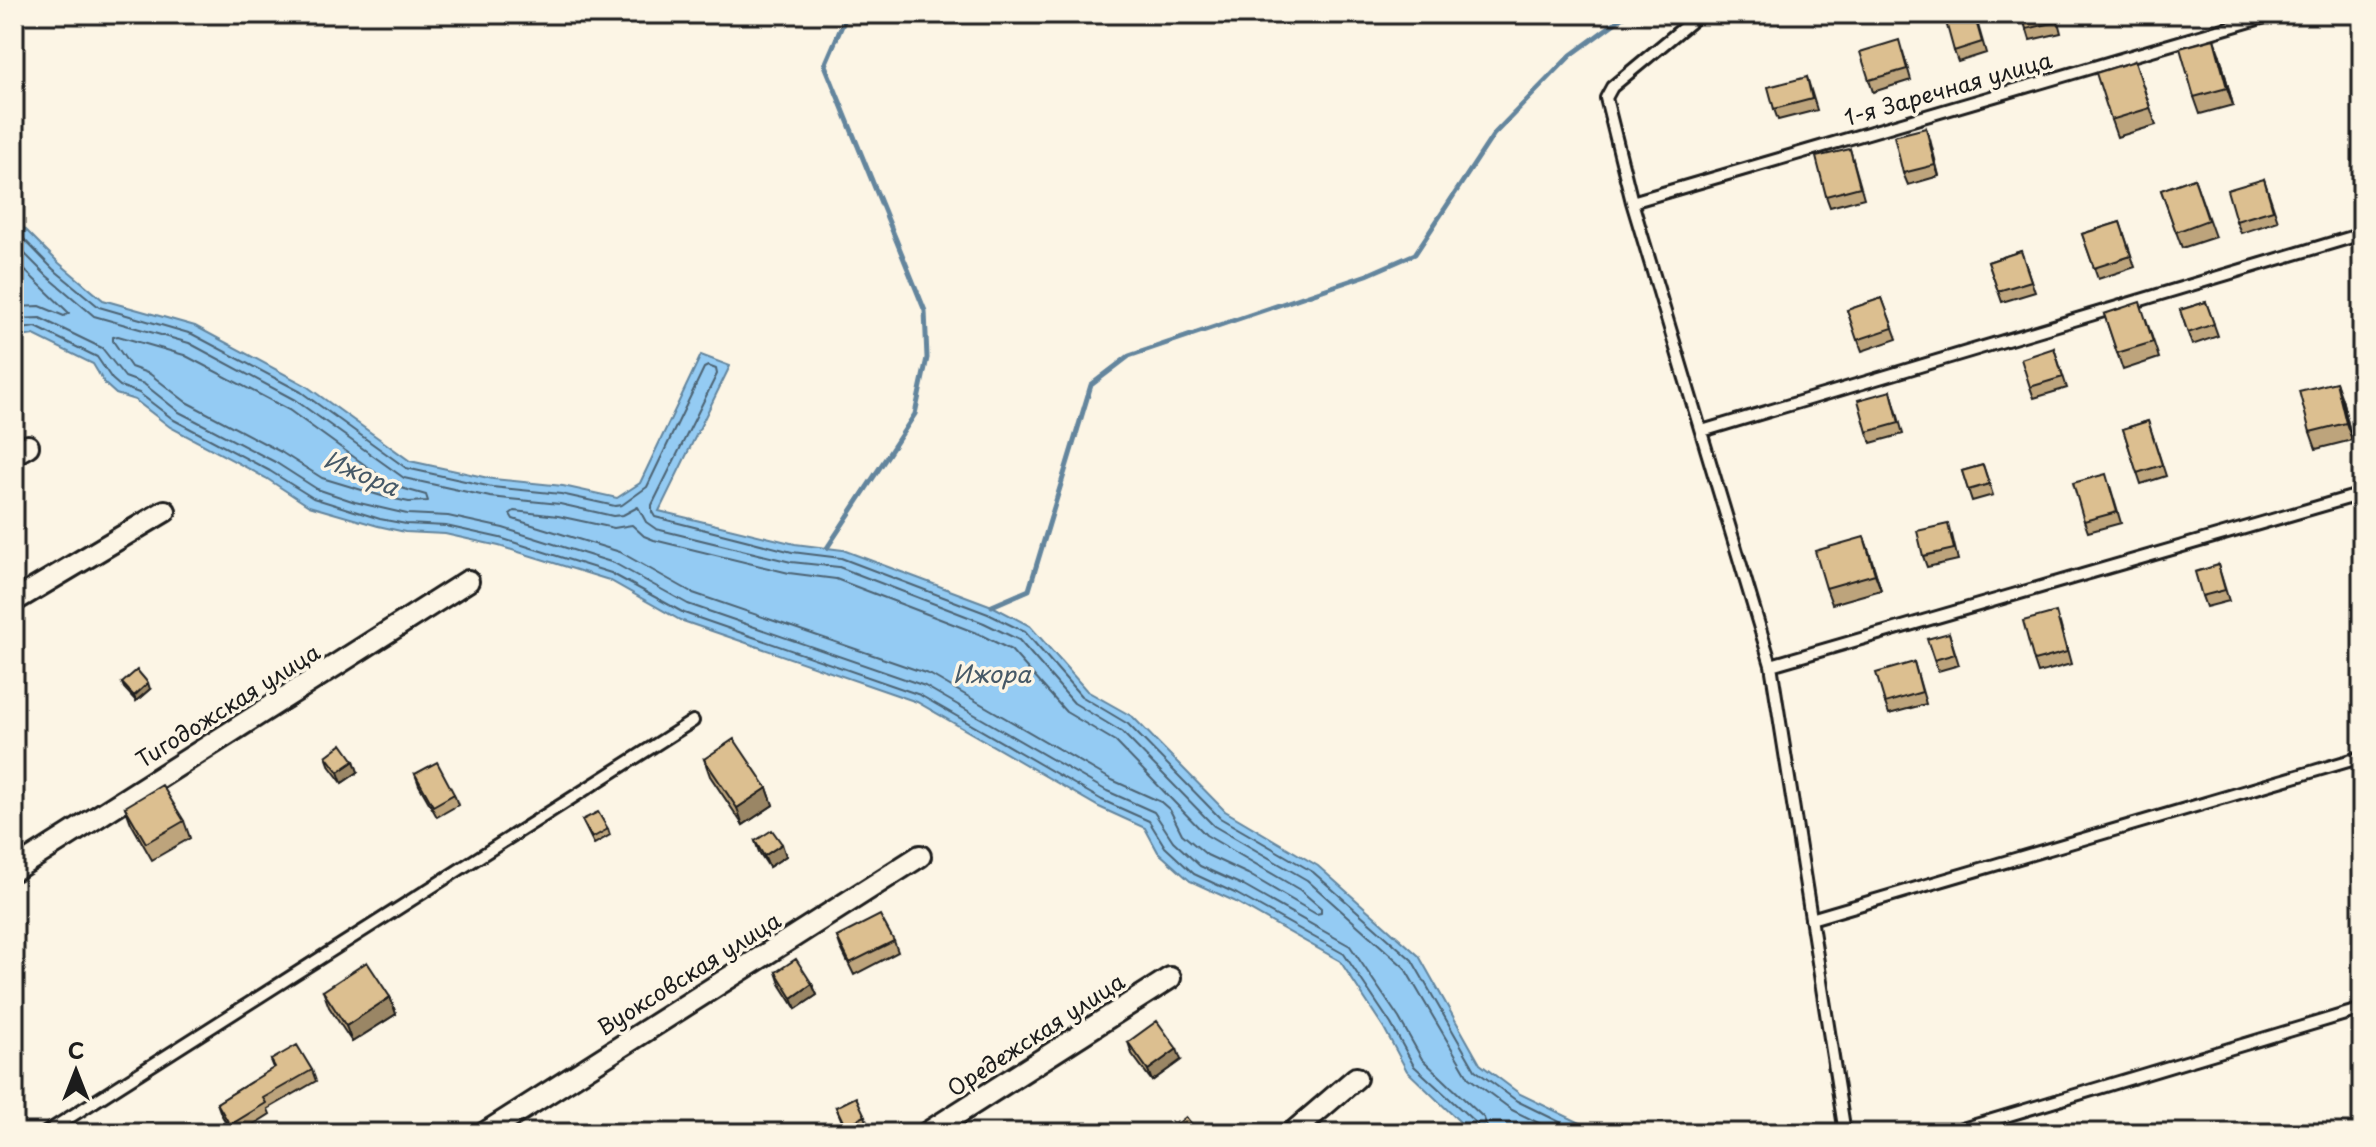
<svg xmlns="http://www.w3.org/2000/svg" width="2376" height="1147" font-family="'Playpen Sans',sans-serif">
<rect width="100%" height="100%" fill="#fcf5e5"/>
<filter id="ink" filterUnits="userSpaceOnUse"><feTurbulence type="fractalNoise" baseFrequency=".0125" numOctaves="2"/><feDisplacementMap in="SourceGraphic" scale="16" xChannelSelector="R" yChannelSelector="G"/><feConvolveMatrix kernelMatrix="1 2 1 2 8 2 1 2 1" color-interpolation-filters="sRGB"/></filter>
<g filter="url(#ink)">
<!-- water -->
<path fill="#94cbf3" stroke="#64859d" stroke-width="2" d="M14,214L21,225L59,263L103,300L195,326L305,385L410,461L493,479L563,486L617,498L640,483L701,355L730,366L659,511L795,544L843,550L992,606L1030,626L1087,691L1133,717L1225,811L1318,866L1419,956L1480,1064L1520,1094L1601,1133H1476L1461,1123L1407,1071L1384,1028L1340,961L1234,901L1190,881L1158,852L1145,828L1099,807L917,702L680,620L609,580L499,546L445,534L405,532L378,526L309,506L266,478L170,427L135,400L116,394L105,384L93,364L34,335L14,338Z"/>
<g fill="none" stroke-linecap="round" stroke-linejoin="round">
<!-- shore -->
<path stroke="#4c6272" stroke-width="2" d="M14,229L53,269L99,307L192,334L301,392L406,468L492,487L561,494L615,506L622,505L647,487L704,368L708,366L716,369L717,374L652,505V512L655,517L792,552L841,558L988,614L1025,632L1081,696L1128,724L1220,818L1313,872L1412,960L1475,1070L1517,1101L1582,1133
M14,243L47,276L94,316L189,343L295,400L404,478L490,497L560,504L613,516L623,515L638,507L646,522L656,529L791,562L839,567L984,623L1019,640L1074,703L1122,732L1214,826L1307,880L1404,967L1469,1078L1512,1110L1559,1133
M14,260L69,313L64,316L40,306L14,307
M14,319L40,318L102,348L125,377L144,384L179,412L275,462L317,489L355,502L407,514L448,516L503,528L614,563L688,604L925,686L1107,791L1154,812L1173,841L1200,866L1242,885L1350,946L1399,1018L1422,1059L1484,1118L1489,1133
M14,330L36,327L97,357L112,379L120,386L139,393L174,420L270,471L313,498L380,519L406,524L446,526L500,538L611,573L684,613L920,695L1102,800L1149,821L1165,847L1194,874L1237,894L1344,954L1391,1024L1414,1066L1477,1124L1479,1133
M118,336L184,355L289,410L394,486L426,495L428,501L409,502L385,497L322,478L281,452L186,402L150,374L131,367L113,341V337Z
M514,511L558,516L614,528L632,525L644,536L654,540L789,573L836,579L979,634L1011,650L1066,712L1115,741L1206,835L1300,890L1321,908V913L1316,914L1248,874L1207,855L1182,834L1170,810L1161,802L1112,780L931,675L693,593L620,552L513,519L510,514Z"/>
<!-- stream -->
<path stroke="#64859d" stroke-width="5" d="M827,548L915,414L927,358L925,311L825,65L847,14
M992,606L1029,590L1091,385L1129,356L1367,275L1415,254L1494,134L1571,55L1627,14"/>
<!-- service casing -->
<g stroke="#1c1c1c" stroke-width="16">
<path id="service" d="M1700,14L1612,87L1606,98L1632,202L1771,665L1845,1133
M1632,202L2275,14
M1702,431L2362,234
M1771,665L2362,494
M1811,919L2362,757
M45,1133L693,721
M1949,1133L2362,1009"/>
</g>
<!-- minor casing -->
<g stroke="#1c1c1c" stroke-width="26">
<path id="minor" d="M14,454L28,446
M14,601L165,511
M14,870L468,581
M485,1133L920,856
M927,1133L1170,978
M1292,1133L1356,1078"/>
</g>
<!-- service -->
<use href="#service" stroke="#fcf5e5" stroke-width="10"/>
<!-- minor -->
<use href="#minor" stroke="#fcf5e5" stroke-width="20"/>
</g>
<!-- wall -->
<path fill="#bda47c" stroke="#1c1c1c" stroke-width="2" d="M2022,14H2056L2061,33L2030,40Z
M2102,14H2121L2104,20Z
M1978,25L1986,53L1958,62L1954,51Z
M1903,52L1911,80L1873,92L1869,80Z
M2220,56L2233,105L2200,114L2194,97Z
M2135,61L2156,125L2117,137L2111,120Z
M1807,77L1817,110L1778,120L1774,109Z
M1926,128L1939,176L1908,185L1903,173Z
M1850,149L1864,198L1830,207L1826,196Z
M2194,178L2215,237L2182,248L2161,190Z
M2264,179L2278,221L2241,233L2236,221Z
M2120,222L2135,267L2098,279L2082,234Z
M2021,251L2035,292L2002,302L1988,262Z
M1882,298L1897,339L1862,351L1847,310Z
M2206,302L2218,336L2192,345L2180,310Z
M2104,314L2146,319L2159,358L2123,370Z
M2054,348L2067,388L2034,398L2030,387Z
M1891,391L1903,434L1871,443L1867,432Z
M2342,399L2352,440L2316,449L2310,432Z
M2148,421L2166,476L2141,484L2123,429Z
M1983,465L1993,495L1972,501L1962,471Z
M2110,486L2121,523L2088,532L2084,521Z
M1952,535L1958,560L1927,567L1923,556Z
M1864,537L1881,590L1832,604L1826,588Z
M2218,565L2229,601L2206,607L2202,596Z
M2060,623L2071,664L2038,673L2034,661Z
M1949,633L1959,665L1938,671L1934,660Z
M1914,662L1926,704L1889,714L1885,703Z
M122,683L150,689L136,701L124,688Z
M326,756L354,761L358,772L342,783L330,767Z
M704,759L767,788L773,805L743,825L710,776Z
M415,774L454,794L458,805L437,817L419,785Z
M125,807L184,821L190,838L152,860L131,823Z
M582,820L608,829L610,835L594,844Z
M755,841L786,856L769,867L759,852Z
M837,937L894,941L898,952L854,975L841,948Z
M776,972L812,984L817,995L796,1009L780,984Z
M323,991L390,997L396,1014L352,1042L329,1007Z
M1128,1042L1181,1060L1152,1081L1132,1054Z
M271,1060L312,1070L316,1081L268,1109L270,1114L240,1133H232L221,1114L217,1103L274,1068Z
M836,1107L865,1116L869,1127L857,1133H847Z"/>
<!-- shaded-wall -->
<path fill="#9a8665" stroke="#1c1c1c" stroke-width="2" d="M2214,39L2220,56L2233,105L2227,88Z
M1926,128L1930,139L1939,176L1935,165Z
M2336,382L2342,399L2352,440L2346,423Z
M1864,537L1870,554L1881,590L1875,574Z
M148,683L150,689L136,701L134,696Z
M354,761L358,772L342,783L338,772Z
M767,788L773,805L743,825L737,808Z
M782,844L786,856L769,867L764,856Z
M812,984L817,995L796,1009L792,998Z
M390,997L396,1014L352,1042L346,1026Z
M1177,1049L1181,1060L1152,1081L1148,1070Z"/>
<!-- building -->
<path fill="#dcbf90" stroke="#1c1c1c" stroke-width="2" d="M1974,14L1982,42L1954,51L1946,22Z
M2022,14H2055L2057,22L2026,29Z
M2214,39L2227,88L2194,97L2180,48Z
M1899,40L1907,69L1869,80L1860,52Z
M2135,61L2150,108L2111,120L2096,73Z
M1807,77L1812,99L1774,109L1768,87Z
M1926,128L1935,165L1903,173L1894,136Z
M1850,149L1860,187L1826,196L1816,157Z
M2194,178L2208,220L2176,232L2161,190Z
M2264,179L2273,210L2236,221L2227,190Z
M2120,222L2131,256L2094,268L2082,234Z
M2021,251L2031,281L1998,291L1988,262Z
M1882,298L1893,328L1857,340L1847,310Z
M2140,302L2153,342L2117,353L2104,314Z
M2206,302L2214,324L2188,333L2180,310Z
M2054,348L2063,377L2030,387L2021,359Z
M2336,382L2346,423L2310,432L2299,391Z
M1891,391L1899,423L1867,432L1858,400Z
M2148,421L2162,465L2137,473L2123,429Z
M1983,465L1989,484L1968,490L1962,471Z
M2106,474L2117,512L2084,521L2073,483Z
M1948,524L1954,549L1923,556L1917,531Z
M1864,537L1875,574L1826,588L1815,551Z
M2218,565L2225,590L2202,596L2195,572Z
M2056,612L2067,652L2034,661L2023,621Z
M1949,633L1955,654L1934,660L1927,639Z
M1914,662L1922,692L1885,703L1876,673Z
M137,670L148,683L134,696L122,683Z
M734,739L767,788L737,808L704,759Z
M342,744L354,761L338,772L326,756Z
M437,762L454,794L433,806L415,774Z
M162,785L184,821L146,843L125,807Z
M598,812L608,829L592,838L582,820Z
M772,830L782,844L764,856L755,841Z
M880,915L894,941L850,963L837,937Z
M796,959L812,984L792,998L776,972Z
M367,962L390,997L346,1026L323,991Z
M1157,1021L1177,1049L1148,1070L1128,1042Z
M297,1045L312,1070L263,1098L266,1103L230,1125L217,1103L275,1067L271,1060Z
M856,1097L865,1116L845,1126L836,1107Z
M1186,1117L1199,1133H1166Z
M141,1124L147,1133H128Z"/>
</g>
<g text-anchor="middle" stroke-width="7" stroke-linejoin="round" paint-order="stroke">
<!-- street labels -->
<g font-size="22" fill="#1c1c1c" stroke="#fcf5e5">
<text transform="translate(1948 89) rotate(-16)" y="8">1-я Заречная улица</text>
<text transform="translate(228 706) rotate(-32)" y="8">Тигодожская улица</text>
<text transform="translate(689 974) rotate(-32)" y="8">Вуоксовская улица</text>
<text transform="translate(1036 1035) rotate(-33)" y="8">Оредежская улица</text>
</g>
<!-- water labels -->
<g font-size="24" font-style="italic" fill="#465967" stroke="#fcf5e5">
<text transform="translate(361 474) rotate(23)" y="8">Ижора</text>
<text x="992" y="683">Ижора</text>
</g>
</g>
<!-- margin -->
<rect width="2376" height="1147" fill="none" stroke="#fcf5e5" stroke-width="48"/>
<rect x="24" y="24" width="2328" height="1099" fill="none" stroke="#1c1c1c" stroke-width="3" filter="url(#ink)"/>
<!-- north arrow -->
<g transform="translate(76 1071)" stroke="#fcf5e5" stroke-width="6" paint-order="stroke">
<path d="M0-6L14 30L0 20L-14 30Z" fill="#1c1c1c"/>
<text y="-12" font-size="22" font-weight="bold" text-anchor="middle" fill="#1c1c1c">С</text>
</g>
</svg>
